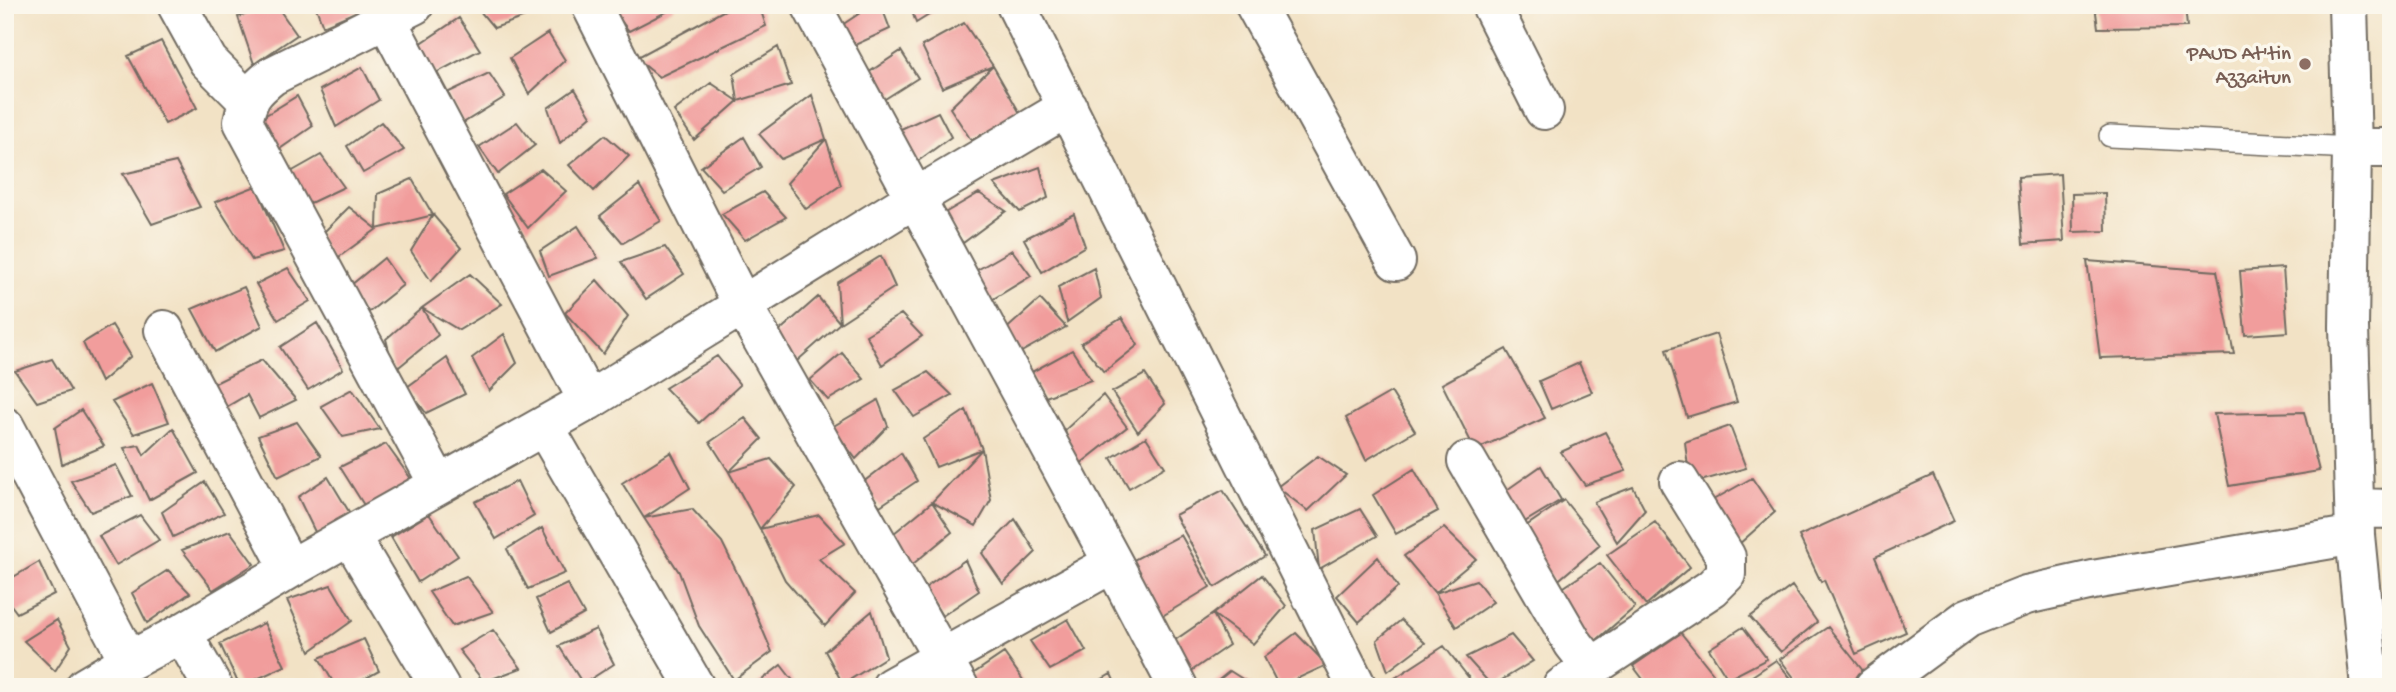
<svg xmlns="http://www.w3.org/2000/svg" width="2396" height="692" font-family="'Gochi Hand',sans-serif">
<rect width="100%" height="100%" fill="#fbf7ec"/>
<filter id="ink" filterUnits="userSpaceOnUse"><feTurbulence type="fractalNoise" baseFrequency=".0143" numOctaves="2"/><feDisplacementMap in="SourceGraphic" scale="14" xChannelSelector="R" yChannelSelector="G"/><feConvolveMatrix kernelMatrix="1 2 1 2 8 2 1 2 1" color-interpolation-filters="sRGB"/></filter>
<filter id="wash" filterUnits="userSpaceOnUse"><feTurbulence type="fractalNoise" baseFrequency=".00686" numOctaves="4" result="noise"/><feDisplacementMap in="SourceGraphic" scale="28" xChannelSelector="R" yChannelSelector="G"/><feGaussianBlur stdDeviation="1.57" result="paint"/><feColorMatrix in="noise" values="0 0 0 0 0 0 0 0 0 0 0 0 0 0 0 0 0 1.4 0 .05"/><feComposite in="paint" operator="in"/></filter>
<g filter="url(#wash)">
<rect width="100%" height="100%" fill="#f2e2c5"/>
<g id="blocks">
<!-- building -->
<path fill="#f19d9c" d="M276,5L297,35L254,64L238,17Z
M315,5H358L360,10L323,26Z
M486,5H524L528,16L494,28L479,10Z
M616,5H673L674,8L629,31L611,8Z
M734,5H759L766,26L659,77L636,58Z
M872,5H881L890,29L844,50L833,31Z
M910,5H945L916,23Z
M2095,5H2185L2187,27L2098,28Z
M459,18L480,50L436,73L414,48Z
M964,23L993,66L942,88L922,46Z
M548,33L565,60L529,94L510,58Z
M161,41L197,108L165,124L128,56Z
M778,47L791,85L738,101L694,140L674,111L711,83L738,101L734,74Z
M901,51L918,78L877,104L856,81Z
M993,66L1021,115L971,140L950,108Z
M362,67L379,100L336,127L320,90Z
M489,73L505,97L463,123L447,93Z
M575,89L591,116L560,143L548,108Z
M812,95L826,139L781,159L759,134Z
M297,96L313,126L271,155L253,123Z
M938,112L951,137L911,166L890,134Z
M381,122L404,150L363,173L347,146Z
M517,122L535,145L498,174L479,147Z
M605,135L629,156L594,191L569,165Z
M744,137L761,167L722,190L701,167Z
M826,139L841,185L806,209L787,183Z
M321,155L344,187L302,207L282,177Z
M176,162L200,207L152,224L123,174Z
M1040,167L1048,198L1020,212L994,184Z
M541,169L566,191L528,228L503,194Z
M2060,174L2064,241L2023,244L2018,177Z
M412,179L433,215L461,248L431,281L411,251L433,215L377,229L378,194Z
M639,185L661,221L623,243L600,216Z
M256,186L284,251L252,260L215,202Z
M763,192L786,217L745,240L722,214Z
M979,193L1006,211L963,243L943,214Z
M2105,193L2106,231L2073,232L2072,194Z
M349,207L377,229L332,262L319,237Z
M1074,214L1085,246L1042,272L1024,239Z
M578,226L598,258L549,276L540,251Z
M665,247L684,274L646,299L621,262Z
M1012,250L1031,276L985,304L965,277Z
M881,256L895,287L840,323L837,283Z
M384,258L403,285L364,316L345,290Z
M2087,261L2217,271L2234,354L2100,358Z
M288,268L310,301L278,320L256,284Z
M1094,268L1101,298L1067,322L1058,287Z
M2283,268L2288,332L2245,335L2240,271Z
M470,274L502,304L459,330L422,308Z
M597,280L628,316L603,354L565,313Z
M244,287L262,326L215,352L192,309Z
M818,297L840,323L797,361L769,340Z
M1040,299L1066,327L1016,355L1002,333Z
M422,308L438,335L394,371L386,339Z
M901,314L922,336L882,365L866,335Z
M1122,318L1138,345L1104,372L1081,343Z
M317,323L343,369L308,390L280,347Z
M112,325L131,356L101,382L83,343Z
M504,334L517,363L489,391L472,358Z
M1716,334L1737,402L1687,417L1666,350Z
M1506,349L1545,418L1475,450L1442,384Z
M1072,350L1091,380L1043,398L1030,373Z
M842,353L864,379L828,400L810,380Z
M717,356L740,385L699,423L665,388Z
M447,358L465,394L426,413L407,387Z
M52,359L71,391L37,402L15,371Z
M262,360L296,400L259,418L247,395L221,410L209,386Z
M1579,363L1592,392L1551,409L1539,381Z
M928,372L952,395L914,417L895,390Z
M1145,374L1165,404L1138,432L1112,392Z
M152,383L169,422L134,434L112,402Z
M352,389L380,429L343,437L321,406Z
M1391,392L1415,431L1366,460L1346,418Z
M1103,395L1127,427L1075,468L1065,430Z
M878,400L888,426L856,459L832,427Z
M81,410L104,446L62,464L55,428Z
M966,410L982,449L991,500L976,526L932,502L982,449L936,467L923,439Z
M2304,412L2319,471L2229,486L2214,414Z
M745,418L762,439L729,472L710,442Z
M297,422L321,456L278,477L258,436Z
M1730,426L1746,468L1690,484L1685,442Z
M173,428L198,473L149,500L124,448L139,445L144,455Z
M1605,432L1626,471L1585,485L1561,452Z
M1146,437L1165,467L1129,488L1111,458Z
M386,444L414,483L367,510L340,467Z
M671,452L690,488L644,518L622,483Z
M901,453L917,481L880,506L862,483Z
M1318,456L1346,475L1308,511L1277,487Z
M771,459L796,487L760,529L729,472Z
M116,465L132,496L91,512L71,481Z
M1541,466L1561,500L1518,526L1491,501Z
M1414,469L1438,511L1396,534L1373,495Z
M1933,475L1954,521L1875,557L1906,632L1856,654L1824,580L1821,582L1799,536Z
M328,477L351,515L317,536L298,497Z
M1752,478L1775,512L1738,545L1706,504Z
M517,481L534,516L496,539L475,502Z
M205,482L224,513L173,537L162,512Z
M1633,487L1645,510L1617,542L1594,502Z
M1223,490L1265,556L1215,587L1175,515Z
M1564,500L1600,545L1555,583L1516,533Z
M932,502L952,532L913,564L888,538Z
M692,509L722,542L747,593L772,652L734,680L699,626L679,572L644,518Z
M1360,509L1377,536L1319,569L1315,530Z
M429,514L458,556L418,582L391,537Z
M140,515L159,540L116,565L99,536Z
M819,515L845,543L819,559L855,593L825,626L785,580L760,529Z
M1015,519L1036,552L1003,584L982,553Z
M1655,522L1690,567L1646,605L1607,555Z
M542,528L565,573L528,589L507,549Z
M1444,528L1476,559L1435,593L1476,580L1493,602L1456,627L1435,593L1404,556Z
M230,531L254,564L213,590L182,550Z
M1181,535L1210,587L1159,618L1122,566Z
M1378,557L1398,587L1359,622L1337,596Z
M965,560L979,591L942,616L925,588Z
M39,562L54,594L17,613L5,597V582Z
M1600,563L1635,607L1591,645L1552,595Z
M168,570L190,593L147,623L132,593Z
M1262,575L1286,606L1253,644L1213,614Z
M466,576L493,612L452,626L429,592Z
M567,584L584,614L551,632L536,599Z
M331,585L352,621L310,651L287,600Z
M1792,586L1817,622L1781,652L1750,617Z
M872,611L886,657L843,684L825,651Z
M1213,614L1229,645L1177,681L1165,647Z
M1068,619L1086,651L1050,670L1030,641Z
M57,620L71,646L55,671L24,641Z
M1401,620L1425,643L1388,671L1377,640Z
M264,623L285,666L240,687L220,644Z
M1743,627L1767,659L1728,679L1709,649Z
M1828,627L1864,672L1846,687H1801L1780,659Z
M596,629L614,664L583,684L559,646Z
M493,630L521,668L484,682L459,650Z
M1296,633L1327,665L1279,687L1264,657Z
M1681,633L1717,678L1706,687H1649L1633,666Z
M1511,635L1533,661L1492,686L1466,657Z
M364,639L379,671L350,687H336L319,658Z
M1444,646L1476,687H1402L1395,678Z
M1004,653L1028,687H966L961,682Z
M1776,660L1798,687H1736Z
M781,665L798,687H753Z
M1230,671L1255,687H1210Z
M1111,674L1117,687H1089Z"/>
</g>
</g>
<g filter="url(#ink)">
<use href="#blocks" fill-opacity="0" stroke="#716b61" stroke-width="2"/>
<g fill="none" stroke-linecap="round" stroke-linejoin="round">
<!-- service casing -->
<g stroke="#716b61" stroke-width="24">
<path id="service" d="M2110,136L2352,148"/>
</g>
<!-- minor casing -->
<g stroke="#716b61" stroke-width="42">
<path id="minor" d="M177,5L208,61L247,100
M379,5L588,401
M414,5L272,76C252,92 248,98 243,122L439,485
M591,5L742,304L959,687
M811,5L1113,563L1178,687
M1016,5L1357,687
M1255,5L1396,261
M1491,5L1544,110
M2348,5L2352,148L2349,327L2355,535L2370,687
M2352,148H2391
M164,330L290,569
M544,426L695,687
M5,427L129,661
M1467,461L1573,643L1591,666
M2355,508L2391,509
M350,536L440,687
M182,633L213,687
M85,687L129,661L182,633L290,569L588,401L915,198L1068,107
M891,687L1113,563
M1562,687L1712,588L1726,574V557L1679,481
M1874,687L1968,618L2026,595L2093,580L2355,535"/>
</g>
<!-- service -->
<use href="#service" stroke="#fff" stroke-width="21"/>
<!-- minor -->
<use href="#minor" stroke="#fff" stroke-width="38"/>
</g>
</g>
<!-- markers -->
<circle fill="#8d6e63" stroke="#fbf7ec" stroke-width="2.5" cx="2305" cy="64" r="7"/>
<g text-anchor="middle" stroke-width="7" stroke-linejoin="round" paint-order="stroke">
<!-- education labels -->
<g font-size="21" fill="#785e54" stroke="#fbf7ec" text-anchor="end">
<text x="2291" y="59">PAUD At'tin<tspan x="2291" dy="24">Azzaitun</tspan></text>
</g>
</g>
<!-- margin -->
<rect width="2396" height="692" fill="none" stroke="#fbf7ec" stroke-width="28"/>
</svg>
